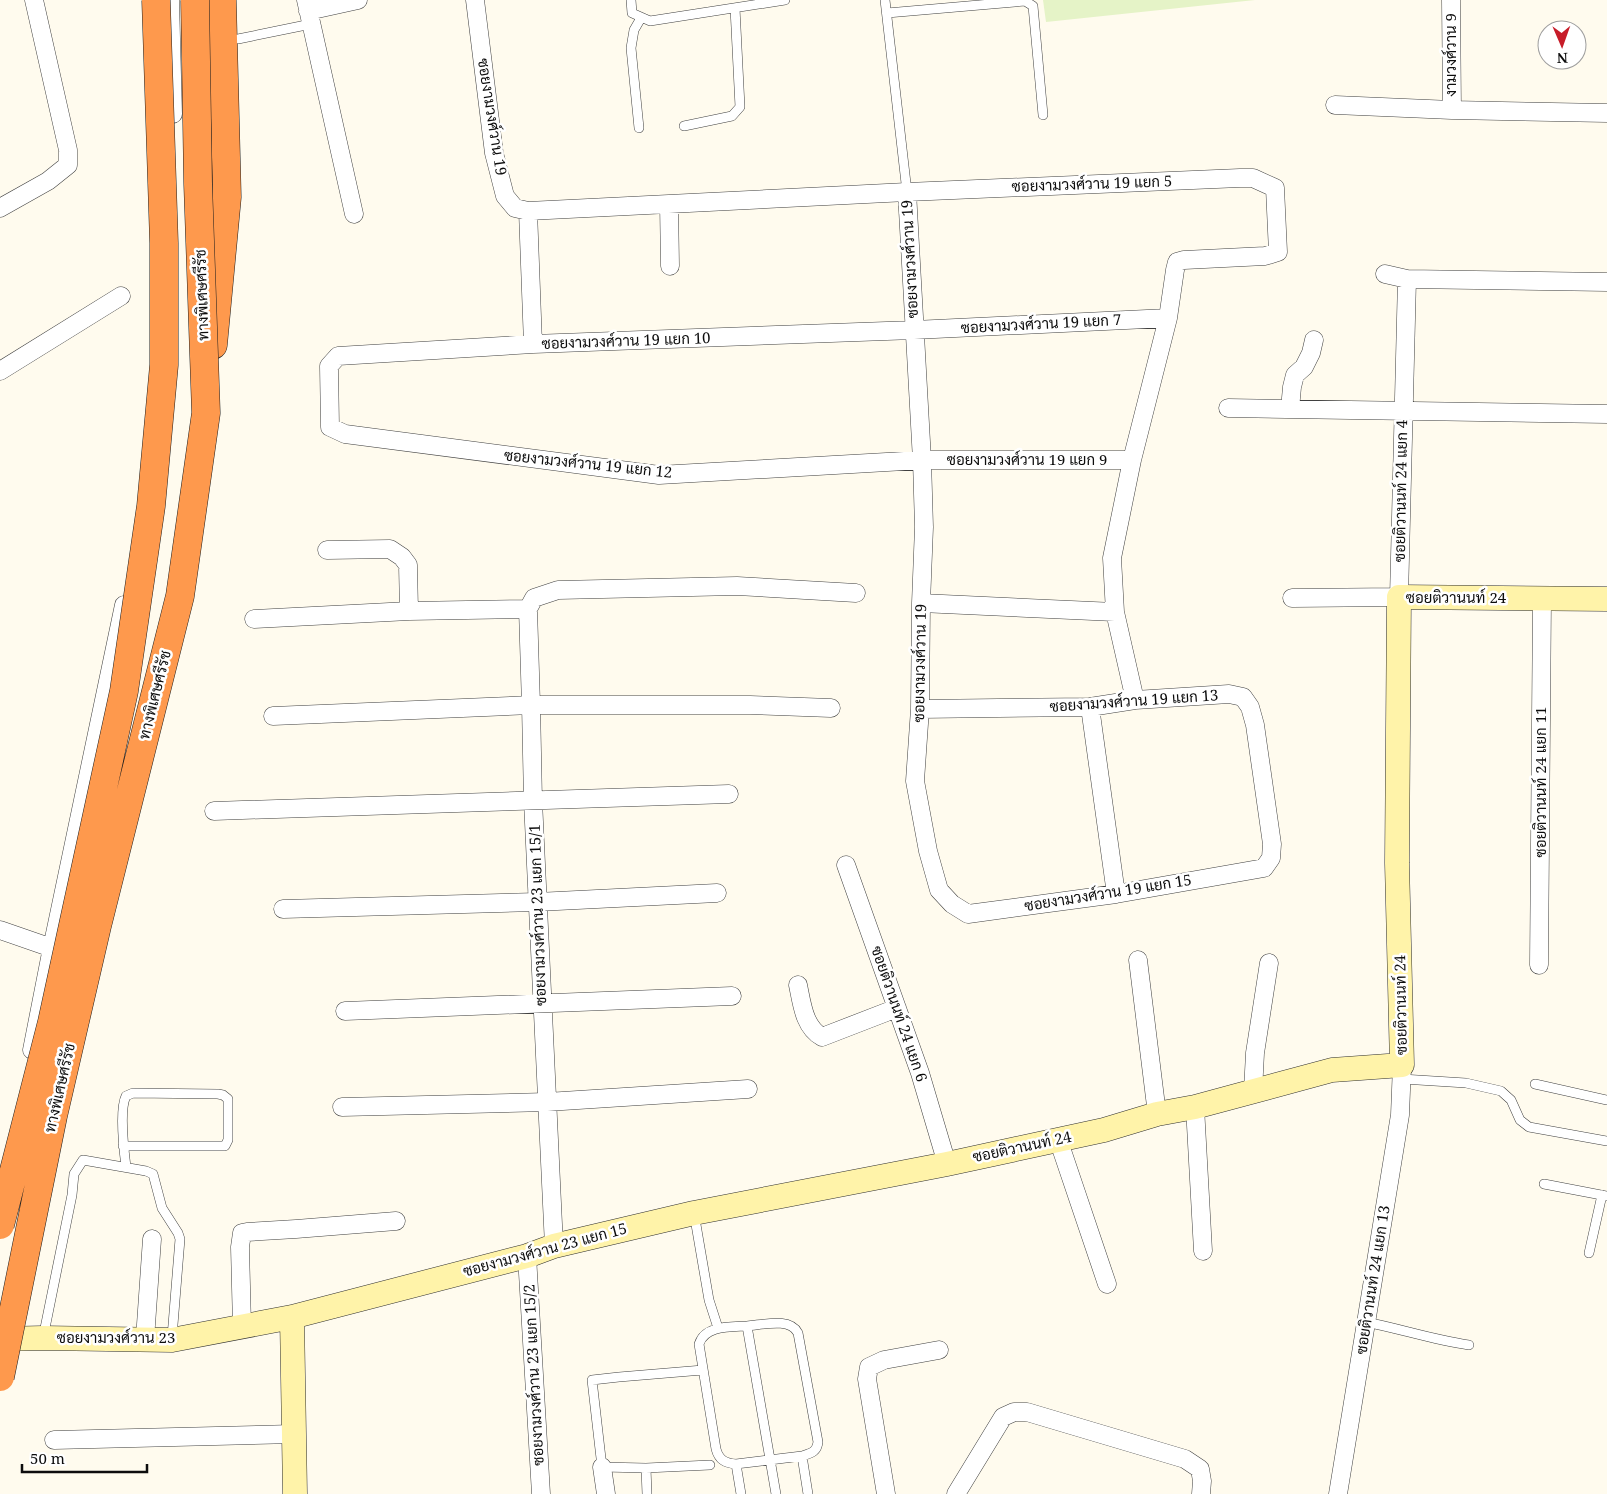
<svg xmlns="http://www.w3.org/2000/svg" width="1607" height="1494" font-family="'Noto Serif',Sarabun,serif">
<rect width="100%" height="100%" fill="#fffbee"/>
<!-- pitch -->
<path fill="#e5f3c7" d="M1043,0H1255L1046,22Z"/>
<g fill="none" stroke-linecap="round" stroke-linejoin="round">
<!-- lane casing -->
<g stroke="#404040" stroke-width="10">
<path id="lane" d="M631,0L632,13L650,21L785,0
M885,0L907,192
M887,13L1025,1L1033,6L1043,115
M238,39L311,24
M684,126L732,116L740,107L735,8
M639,128L631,48L634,30L641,18
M1402,1079L1466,1083L1501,1091L1511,1100L1520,1120L1529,1127L1607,1141
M1535,1084L1607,1100
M123,1146H225L228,1140V1099L223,1095L218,1094L133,1093L126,1096C119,1110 124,1151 126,1167
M1544,1184L1607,1196
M694,1213L709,1300L718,1328
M1589,1253L1602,1195
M1366,1322C1401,1329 1434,1340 1469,1345
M747,1326C762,1325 790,1317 798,1333L818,1442C817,1452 811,1453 802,1456L808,1494
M43,1338L72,1195L74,1174L83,1160L146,1171L153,1174L162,1208L178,1233L180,1239L172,1337
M736,1464L802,1456
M646,1468L710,1465
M647,1494L646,1468L602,1467L592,1380L619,1377L703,1370
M741,1494L736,1464C725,1463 719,1460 716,1449L699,1344C705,1325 731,1327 747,1326L776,1494"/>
</g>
<!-- street casing -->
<g stroke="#404040" stroke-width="19">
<path id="street" d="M170,0L173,114
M306,0L354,214
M475,0L494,153L505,196L515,208L528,211L907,192L1240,178H1253L1275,188L1278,252L1265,256L1184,260L1177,262L1175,270L1168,318L1132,460L1112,558L1115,612L1135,700
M1451,0L1452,110
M308,11L358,0
M1335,105L1452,110L1607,113
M907,192L922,460L924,527L921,603L920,709L915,781L928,851L939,890L952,904L968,914L1116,894L1247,871L1264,868L1271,858L1272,844L1255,725L1250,707L1243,697L1229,694L1135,700L1090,707L920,709
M669,204L670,266
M0,208L48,181L68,165V150L34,0
M528,211L533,344
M1385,274L1407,279L1607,282
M0,371L121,296
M1228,408L1607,414
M1290,409L1292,387L1295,375L1304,367L1311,353L1314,340
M1132,460H922L659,475L345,434L330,427L329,366L338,356L533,344L914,330L1168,318
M327,550L390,549L402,557L408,565L409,611
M1292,598L1399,597L1407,279
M921,603L1115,612
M254,619L409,611L528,609
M1090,707L1116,894
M273,716L531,705H750L831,708
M214,811L729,794
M846,865L920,1073L947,1164
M283,909L537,902L717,893
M0,930L52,948
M1138,960L1157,1114
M1539,965L1542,598
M798,985C802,1004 804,1027 822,1037L897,1008
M345,1011L732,996
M32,1050L52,948L124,605
M1253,1091L1255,1053L1269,963
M342,1107L547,1102L748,1089
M1195,1107L1203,1251
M1058,1139L1107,1284
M554,1246L533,801L531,705L528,609L534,598L558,590L737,586L856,593
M527,1256L541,1494
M242,1326L240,1247L242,1233L247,1232L296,1229L396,1221
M145,1339L152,1239
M54,1440L294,1434
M602,1467L606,1494
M886,1494L867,1379L869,1367L884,1360L939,1350
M956,1494L1003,1417L1014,1412H1027L1185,1459L1200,1469L1202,1481L1201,1494
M1338,1494L1400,1115L1402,1065"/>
</g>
<!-- secondary casing -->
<g stroke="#2f2f2f" stroke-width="25">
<path id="secondary" d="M292,1317L295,1494
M0,1339L43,1338L172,1340L292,1317L527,1256L554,1246L694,1213L947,1164L1104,1130L1157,1114L1195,1107L1332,1070L1402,1065L1397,863L1399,597L1607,599"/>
</g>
<!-- highway casing -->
<g stroke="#1e1e1e" stroke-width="29">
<path id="highway" d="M213,345L227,197L222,0"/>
</g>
<!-- lane -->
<use href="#lane" stroke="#fff" stroke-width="9"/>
<!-- street -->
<use href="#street" stroke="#fff" stroke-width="18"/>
<!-- secondary -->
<use href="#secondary" stroke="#fff3a9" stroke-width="24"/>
<!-- highway -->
<use href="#highway" stroke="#fe994d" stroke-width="28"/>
<!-- highway-bridge casing -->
<g stroke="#1e1e1e" stroke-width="29" stroke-linecap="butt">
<path id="highway-bridge" d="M0,1225L52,1022L124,691L151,506L164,365V243L156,0
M0,1377L53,1116L97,926L180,596L206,413L198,184L195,0"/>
</g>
<!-- highway-bridge -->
<use href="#highway-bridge" stroke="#fe994d" stroke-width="28"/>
</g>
<g text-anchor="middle" stroke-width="5" stroke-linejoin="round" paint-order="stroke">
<!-- street labels -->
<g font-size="15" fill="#0d0d0d" stroke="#fff">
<text transform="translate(1451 55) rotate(-90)" y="5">งามวงศ์วาน 9</text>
<text transform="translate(492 117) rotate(81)" y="5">ซอยงามวงศ์วาน 19</text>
<text transform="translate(1092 184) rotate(-2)" y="5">ซอยงามวงศ์วาน 19 แยก 5</text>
<text transform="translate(910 259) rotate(-93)" y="5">ซอยงามวงศ์วาน 19</text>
<text transform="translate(202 295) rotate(-92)" y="5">ทางพิเศษศรีรัช</text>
<text transform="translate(1041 324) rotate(-3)" y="5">ซอยงามวงศ์วาน 19 แยก 7</text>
<text transform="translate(626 341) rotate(-2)" y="5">ซอยงามวงศ์วาน 19 แยก 10</text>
<text x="1027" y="465">ซอยงามวงศ์วาน 19 แยก 9</text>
<text transform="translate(588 464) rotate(6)" y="5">ซอยงามวงศ์วาน 19 แยก 12</text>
<text transform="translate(1401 491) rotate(-89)" y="5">ซอยติวานนท์ 24 แยก 4</text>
<text x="1456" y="603">ซอยติวานนท์ 24</text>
<text transform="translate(920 663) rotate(-89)" y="5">ซอยงามวงศ์วาน 19</text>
<text transform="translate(155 695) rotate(-76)" y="5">ทางพิเศษศรีรัช</text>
<text transform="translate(1134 701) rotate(-4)" y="5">ซอยงามวงศ์วาน 19 แยก 13</text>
<text transform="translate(1541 782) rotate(-90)" y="5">ซอยติวานนท์ 24 แยก 11</text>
<text transform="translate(1108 893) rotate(-9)" y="5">ซอยงามวงศ์วาน 19 แยก 15</text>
<text transform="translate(538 915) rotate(-92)" y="5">ซอยงามวงศ์วาน 23 แยก 15/1</text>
<text transform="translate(1401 1005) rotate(-91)" y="5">ซอยติวานนท์ 24</text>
<text transform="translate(899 1014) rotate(71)" y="5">ซอยติวานนท์ 24 แยก 6</text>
<text transform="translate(60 1088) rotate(-77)" y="5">ทางพิเศษศรีรัช</text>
<text transform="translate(1022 1147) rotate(-12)" y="5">ซอยติวานนท์ 24</text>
<text transform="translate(545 1250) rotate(-15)" y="5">ซอยงามวงศ์วาน 23 แยก 15</text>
<text transform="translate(1373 1280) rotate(-81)" y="5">ซอยติวานนท์ 24 แยก 13</text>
<text x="116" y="1343">ซอยงามวงศ์วาน 23</text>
<text transform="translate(534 1375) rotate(-93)" y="5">ซอยงามวงศ์วาน 23 แยก 15/2</text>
</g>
</g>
<!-- north arrow -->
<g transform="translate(1562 45) rotate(178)"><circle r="24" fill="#ffffff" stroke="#9e9e9e"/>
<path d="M0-4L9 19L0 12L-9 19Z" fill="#c71c29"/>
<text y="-8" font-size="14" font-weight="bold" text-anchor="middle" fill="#0d0d0d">N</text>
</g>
<!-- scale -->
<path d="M22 1464v8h125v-8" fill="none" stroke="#0d0d0d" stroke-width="2.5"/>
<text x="30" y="1464" font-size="15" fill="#0d0d0d" stroke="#ffffff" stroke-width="4" paint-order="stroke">50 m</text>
</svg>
